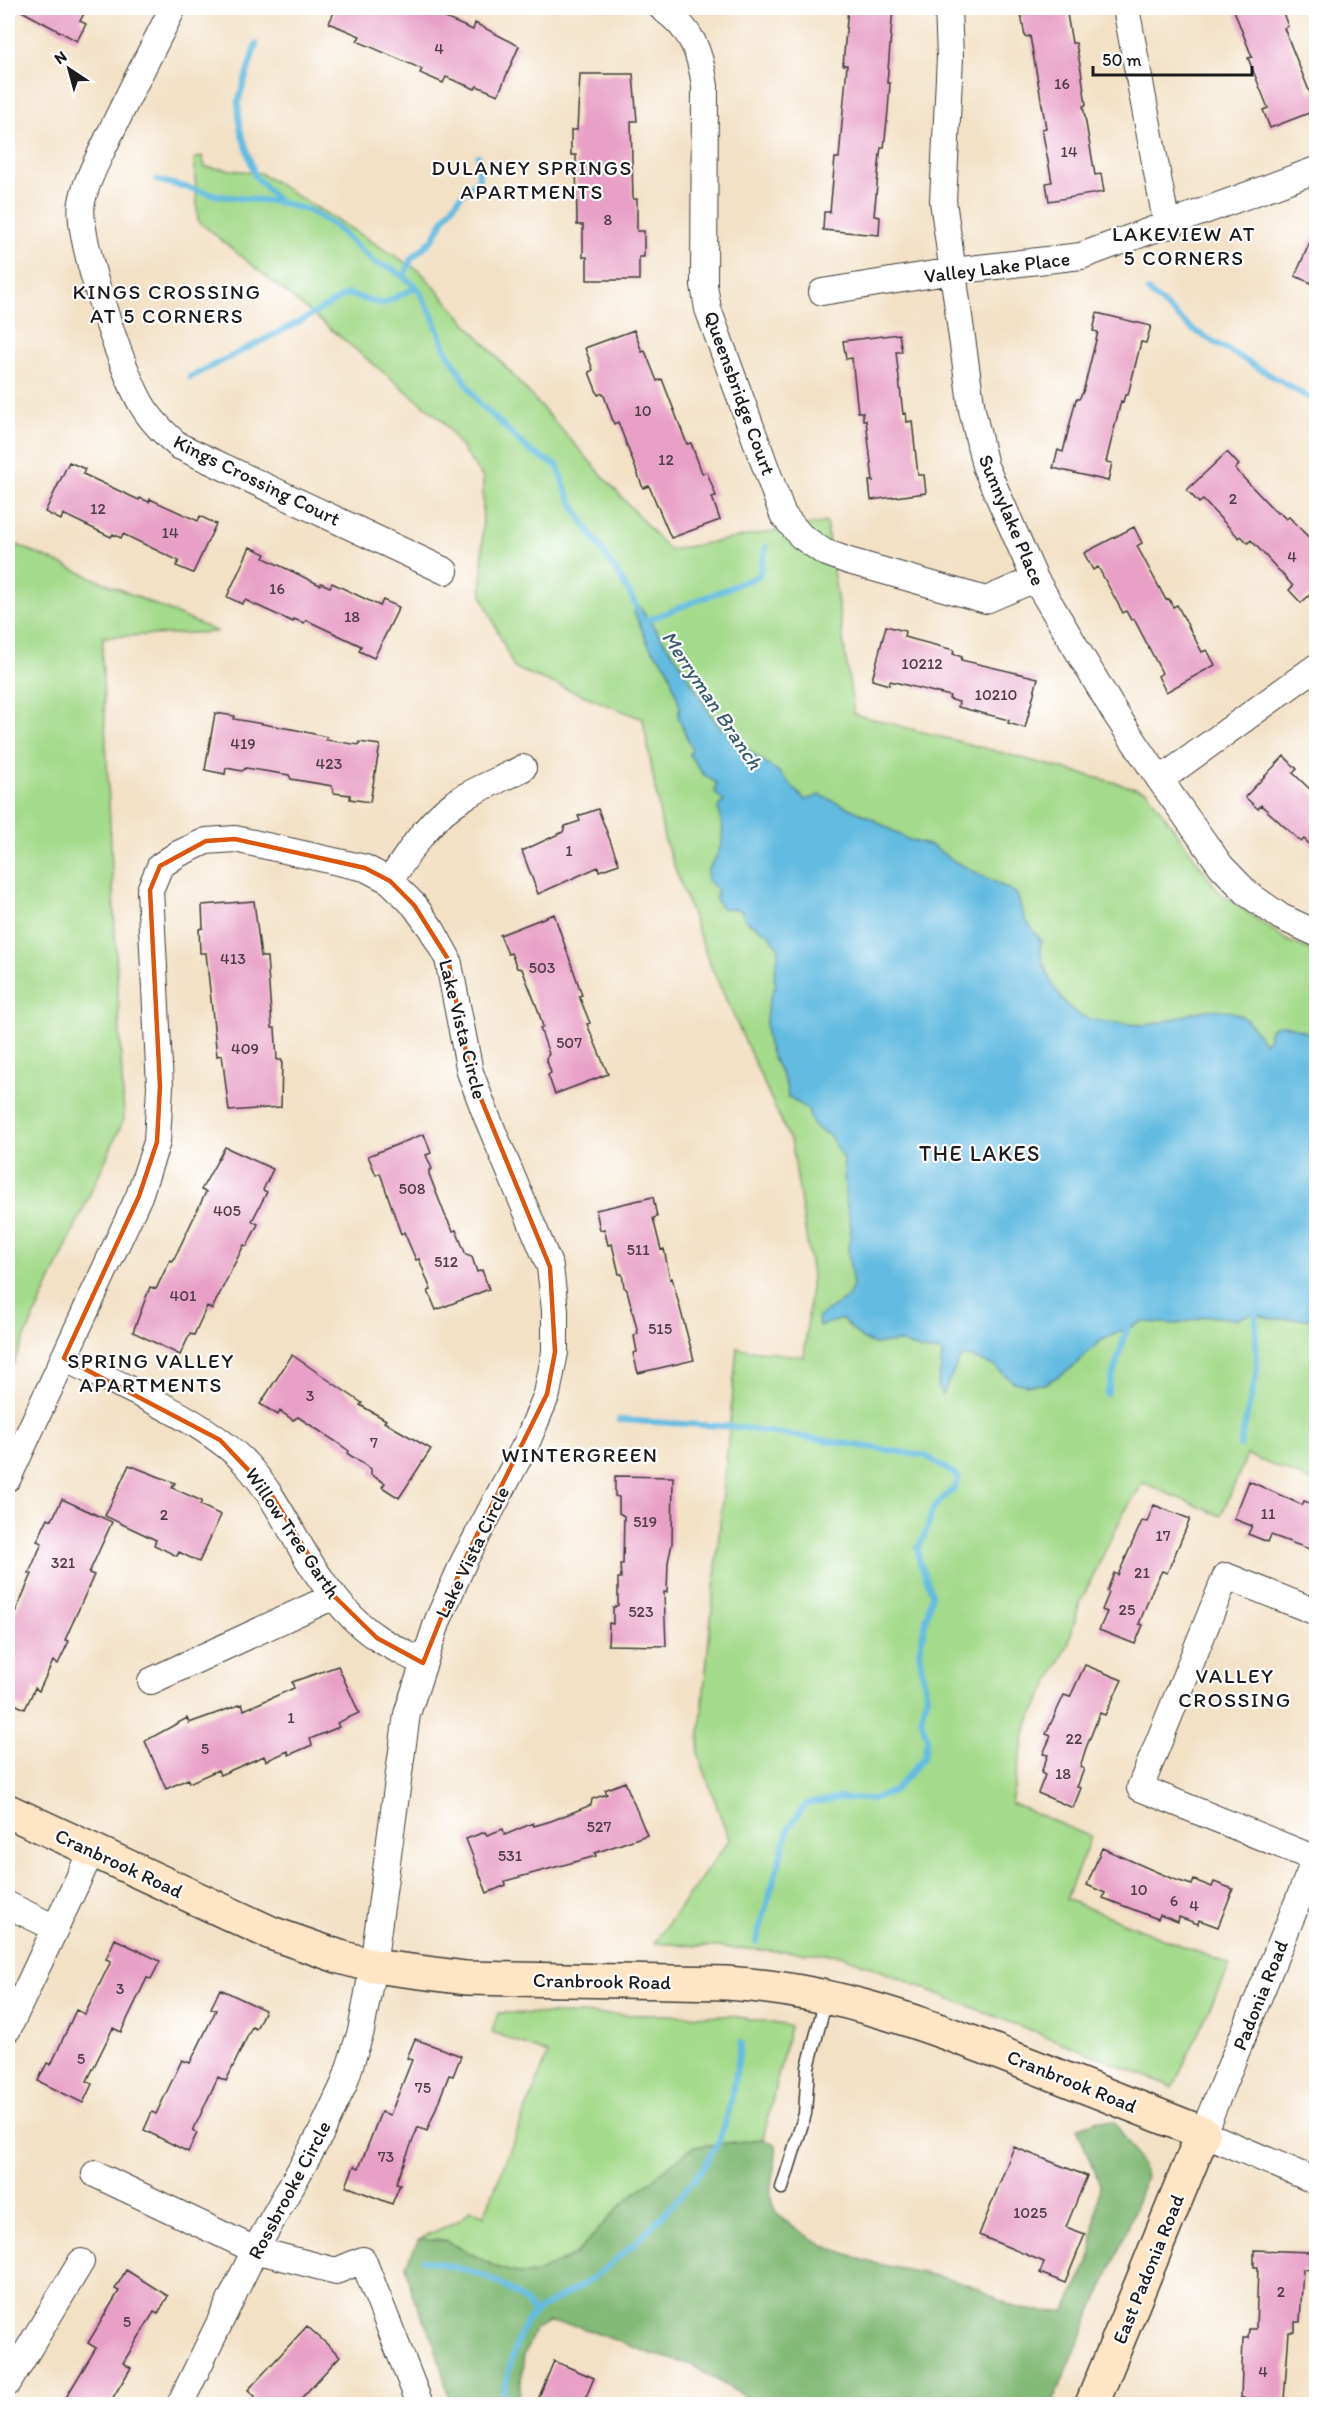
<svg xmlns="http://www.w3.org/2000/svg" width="1324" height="2412" font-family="Itim,sans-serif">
<rect width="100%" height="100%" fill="#fff"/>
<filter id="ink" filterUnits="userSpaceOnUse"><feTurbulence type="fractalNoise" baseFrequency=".0167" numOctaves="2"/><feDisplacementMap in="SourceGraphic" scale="12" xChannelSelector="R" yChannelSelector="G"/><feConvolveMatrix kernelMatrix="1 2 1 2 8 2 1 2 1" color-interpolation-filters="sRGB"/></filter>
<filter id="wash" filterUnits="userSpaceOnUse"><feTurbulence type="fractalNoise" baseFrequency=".008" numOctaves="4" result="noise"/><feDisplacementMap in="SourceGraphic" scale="24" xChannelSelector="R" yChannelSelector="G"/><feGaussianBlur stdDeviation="1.35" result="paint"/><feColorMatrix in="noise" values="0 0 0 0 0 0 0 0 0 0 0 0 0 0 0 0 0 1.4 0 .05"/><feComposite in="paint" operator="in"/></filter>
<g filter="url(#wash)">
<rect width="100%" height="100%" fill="#f3e1c6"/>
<!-- green -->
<path fill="#a4da8b" stroke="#607b54" stroke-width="1.5" d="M202,156L205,167L260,173L420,271L669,550L826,522L854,714L1147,791L1219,892L1288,941L1316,952V1483L1247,1455L1221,1516L1143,1483L1123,1514L1079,1605L1068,1645L1026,1728L1011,1803L1091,1837L1066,1899L1230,1965L1173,2087L841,1955L654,1943L729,1840L698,1753L737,1348L804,1357L812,1275L792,1145L709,962L664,838L643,719L514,668L482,596L483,478L442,420L198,221L194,159Z
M8,541L218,632L103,637L102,657L124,1119L8,1375Z
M498,2013L732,2016L790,2026L763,2139L693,2147L624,2202L575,2255L537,2273L522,2274L498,2268L447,2241L419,2239L462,2219L471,2209L484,2216L548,2054L492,2032Z"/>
<!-- forest -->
<path fill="#83ba77" stroke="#506b4a" stroke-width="1.5" d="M1099,2120L1114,2122L1133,2149L1146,2176L1128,2228L1052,2404H757L692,2365L649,2353L577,2326L548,2322L535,2329L524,2356L518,2404H451L435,2346L412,2293L406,2265L419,2239L446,2241L498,2268L522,2274L537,2273L575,2255L624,2202L693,2147L763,2139L776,2146C778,2169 763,2190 776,2212C780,2219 790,2224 797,2229C855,2268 897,2265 961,2282C981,2287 996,2300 1015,2307C1029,2312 1049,2311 1065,2312L1090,2259L1100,2184L1077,2128Z"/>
<!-- water -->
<path fill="#63bbe1" stroke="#406c7e" stroke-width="1.5" d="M637,604L680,663L715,722L761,760L778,771L805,800L820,795L869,817L907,839L932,846L954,861L1016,893L1025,919L1041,941C1038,955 1047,973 1053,985C1070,1016 1085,1021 1119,1023C1130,1024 1141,1026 1152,1024C1179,1021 1203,1003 1232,1012C1250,1017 1253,1030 1264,1042L1268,1040L1270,1029C1287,1017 1299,1035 1316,1033V1319H1270L1254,1313L1236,1319L1208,1316L1178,1324L1142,1322L1100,1341L1072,1368L1045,1384L1027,1385L1013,1382L994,1366L971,1357H961L942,1395L937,1386L941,1369L942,1352L922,1350L899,1342L875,1344L862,1339L842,1319L819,1326L818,1317L848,1297L853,1286L848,1251L851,1228L846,1201L843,1159L830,1136L813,1126L808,1110L788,1096C787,1080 779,1072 773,1058C762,1035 764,1007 776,985L774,978L779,948L769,934L745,920L741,910L721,908L716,900L717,889L707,880C706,866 713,865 717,855C725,839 724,824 718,808L724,801L715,793L716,783L703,774L689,754L692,750L678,716L680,707L667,666L649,646L634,612Z"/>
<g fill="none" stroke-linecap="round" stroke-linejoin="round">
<!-- stream -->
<path stroke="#63bbe1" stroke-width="6" d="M256,44L238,102L240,128L255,176L279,202
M157,180L220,196L279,202L310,211L333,225L375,263L391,268L417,287L433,317L445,348L478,402L531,452L558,466C571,520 617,561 638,611
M404,277L411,259L433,239L445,217L462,194L479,179L478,156
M1148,291L1192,329L1316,402
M190,377L301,321L347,294L382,304L417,287
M643,622L759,576L766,547
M1107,1394L1129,1323
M619,1420L737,1427L926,1456L959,1477L955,1487L933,1508L927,1530L918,1548L919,1560L932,1593L919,1652L927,1698L921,1717L927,1738L924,1757L895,1790L873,1799L840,1798L806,1804L789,1827L756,1942
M1240,1446L1257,1371L1255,1305
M423,2260C467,2269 506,2277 535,2313
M500,2404C506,2385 514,2342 524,2326C538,2304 566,2297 587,2282C627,2254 696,2188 717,2144C732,2113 735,2076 741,2043"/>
</g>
<g id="blocks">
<!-- building -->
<path fill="#e8a0c6" d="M16,8H87L80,21L86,24L77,41Z
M336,8H422L473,30L475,23L519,46L498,95L477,86L475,89L446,77L443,83L420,73L422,69L357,41L360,36L329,23Z
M848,8H893L887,83H890L888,111L884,148H881L880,154L874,216L880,217L879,235L823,230L824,212H830L835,158H839L847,65H843Z
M1020,8H1066L1072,43H1076L1081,70L1086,105L1083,106L1095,175L1101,174L1104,192L1049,201L1046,183L1052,182L1042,129L1046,128L1030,36L1025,37Z
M1233,8H1281L1288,26L1284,28L1310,93L1317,90V110L1270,128L1263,110L1268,108L1248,58L1252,57Z
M580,74H633L637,121H631L633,199H637V231H644V257H639V280H587V257H583V225H577L576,155H571V130H577Z
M1317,226V271L1311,283L1295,276Z
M1097,313L1151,326L1146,343L1141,342L1128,395H1125L1123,402L1121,401L1106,462L1112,463L1108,481L1053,468L1058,450L1063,452L1076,399H1079L1083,392L1098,332L1093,331Z
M634,330L642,352L645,351L657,381L662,379L687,444L691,443L702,473L707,472L716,496L712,497L720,520L671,538L649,486L643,488L618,422L614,424L603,393L598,395L589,372L593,370L585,348Z
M899,334L902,352H896L903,414L906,413L907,422L912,421L918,475H924L926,493L871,500L869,481H873L866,420H863V412H858L852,358L846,359L843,341Z
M1227,452L1239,465L1235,469L1277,513L1279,512L1286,519L1289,517L1317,546V588L1301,603L1289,590L1293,586L1251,540L1248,543L1241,536L1239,538L1203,500L1199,503L1187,490Z
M69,462L85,469L83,474L139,500L140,498L149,502L150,499L198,521L200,516L216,524L193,573L176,566L179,561L123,534L121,538L113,534L111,537L63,514L61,520L45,512Z
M1134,527L1142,543L1137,546L1166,600L1169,599L1173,607L1177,605L1202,652L1207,650L1215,665L1166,692L1158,676L1162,673L1134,619L1131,620L1126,611L1123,613L1098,567L1093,570L1084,553Z
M250,547L266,554L264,558L320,585L321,583L330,587L332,583L380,606L383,600L399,607L374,658L359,651L361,646L306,620L304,623L294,619L293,622L245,600L242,604L227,597Z
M886,626L905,631L904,637L954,650L953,654L962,657L961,660L1038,678L1025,728L1008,723L1009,720L958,707L959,702L949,699L950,696L890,681L889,685L872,680Z
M215,713L235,716L234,719L297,730L327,737L326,740L359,745V742L380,745L370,802L350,799V795L334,793L332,786L291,779L289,775L246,768L242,771L226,768L225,774L205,770Z
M1284,756L1297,769L1293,773L1317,796V851L1304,839L1301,842L1261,805L1258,809L1245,797Z
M598,809L619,864L599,871L598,867L538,894L522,851L563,832L565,826L580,821L578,816Z
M254,901L261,957H267L272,1028H275L277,1060H282L281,1107L229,1111L222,1055L217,1056L206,953H200L199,929L203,928L202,905Z
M554,914L582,995L579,996L590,1023L587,1024L608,1074L555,1094L548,1075L551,1073L546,1058L549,1054L540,1028L543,1027L538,1010L522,969L517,968L511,953L508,954L500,935Z
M424,1134L431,1153L426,1155L432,1169L429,1170V1174L445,1215L453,1231L456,1230L466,1255L472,1257L477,1272L482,1270L489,1289L436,1310L428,1291L431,1290L419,1259L416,1260L404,1232L401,1234L380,1173L376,1175L368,1156Z
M225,1147L273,1169L263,1190L267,1192L252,1221L258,1224L247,1246L244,1245L212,1309L207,1306L194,1335L190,1334L180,1355L133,1332L150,1287L156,1289L170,1260L173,1261L206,1192L201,1190Z
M653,1197L657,1217L653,1218L661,1250L664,1249L670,1279L672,1278L694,1360L638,1373L633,1353L637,1352L634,1336L638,1333L627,1290L624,1287L622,1274H619L612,1244L608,1245L604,1229L600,1230L596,1210Z
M292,1355L362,1403L360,1405L386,1420L384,1422L431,1449L399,1498L382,1487L385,1483L371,1475V1469L348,1454L349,1451L335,1441L298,1417L293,1420L280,1411L278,1415L260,1404Z
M129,1465L175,1483L172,1488L202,1501L200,1505L221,1515L199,1562L179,1552L177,1556L154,1545L156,1540L105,1516Z
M615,1476L673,1477L672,1544L668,1562L667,1592H664L666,1646L608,1645L609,1623L613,1624V1608L618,1605V1578H621L620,1564H623L624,1516L619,1513V1497L615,1496Z
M1249,1481L1302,1505L1304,1501L1317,1506V1552L1271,1535L1268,1542L1248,1534L1252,1526L1234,1519Z
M62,1499L112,1522L89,1573L94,1575L65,1640L69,1641L58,1664L53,1661L39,1691L35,1688L25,1709L8,1701V1629L32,1574L29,1573L42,1543L37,1541L48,1518L52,1520Z
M1154,1505L1190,1519L1167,1573L1162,1571L1153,1588L1139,1624L1143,1625L1135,1644L1099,1630L1107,1612L1102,1610L1109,1593L1107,1591L1114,1573L1118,1575L1142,1521L1147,1522Z
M1085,1665L1122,1680L1105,1715L1100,1713L1086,1748L1080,1767L1084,1769L1077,1787L1081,1788L1073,1808L1038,1793L1045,1775L1041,1773L1048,1755L1043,1754L1051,1736L1046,1734L1064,1695L1070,1697Z
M338,1666L359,1713L337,1723L339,1727L310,1739L312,1745L289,1755L288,1751L266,1761L264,1756L220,1775L218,1770L189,1783L188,1779L166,1789L145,1741L187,1718L189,1723L242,1704L244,1710L294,1688L292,1682Z
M625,1782L647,1835L595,1853L596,1856L505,1881L506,1885L487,1893L466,1839L485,1832L487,1835L503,1829L505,1835L533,1823L534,1826L551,1821L591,1805L592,1799L607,1794L605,1790Z
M1102,1848L1173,1879L1192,1885L1194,1880L1212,1887L1214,1882L1233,1889L1218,1927L1199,1920L1198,1924L1179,1917L1178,1922L1160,1915L1158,1919L1103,1898L1105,1893L1087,1885Z
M115,1939L160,1961L151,1979L147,1978L121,2032L113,2028L87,2081L92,2084L83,2103L38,2081L47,2063L51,2065L76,2010L85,2014L111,1961L106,1959Z
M220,1989L265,2010L256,2029L252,2027L226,2081L218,2077L193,2131L197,2133L188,2152L144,2130L152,2112L156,2114L182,2060L190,2063L216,2010L211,2008Z
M415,2039L461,2056L453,2076L449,2075L427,2131L418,2127L396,2183L400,2184L392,2204L346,2186L354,2166L359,2168L381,2112L390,2115L412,2060L407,2058Z
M1014,2147L1087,2176L1066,2227L1085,2234L1065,2283L1040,2273L1044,2262L979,2235Z
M1254,2250L1310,2252L1309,2270L1303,2269L1300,2322H1295V2332H1289L1284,2400H1280V2404H1244V2398H1241L1243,2338H1248L1249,2329H1256L1258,2267H1254Z
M126,2270L168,2296L158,2314L154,2312L123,2363L131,2368L109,2404H62L96,2348L88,2343L119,2291L115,2289Z
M307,2326L340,2356L296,2404H248L255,2396L248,2390Z
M554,2361L594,2378L583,2404H557L539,2397Z"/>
</g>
</g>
<g filter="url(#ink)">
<use href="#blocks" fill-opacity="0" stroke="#3c3a36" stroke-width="1.5"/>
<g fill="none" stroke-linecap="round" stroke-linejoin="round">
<!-- lane casing -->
<g stroke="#3c3a36" stroke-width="15">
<path id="lane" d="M782,2188L805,2114L808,2067L826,1999"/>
</g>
<!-- street casing -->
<g stroke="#3c3a36" stroke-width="28">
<path id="street" d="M173,8C151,51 129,94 108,138C99,158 86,180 82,202C75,235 123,374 142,405C152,422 165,434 179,446L445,571
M662,8C692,30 700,51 705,86L704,285L708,309L783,515L801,536L824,552L849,561L986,600L1035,579
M948,8L950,57L943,201L972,410L985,466L1035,579L1115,713L1160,780L1221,866L1248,894L1281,917L1316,933
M1126,8L1167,226
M822,292L953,271L1081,256L1316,170
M1160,780L1316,667
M390,881C410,850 431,816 464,797C483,786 504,778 523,768
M64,1358C120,1386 207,1420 248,1466C273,1494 288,1526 307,1558C325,1587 350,1621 379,1639C393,1648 409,1655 423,1663
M8,1478L139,1196L157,1142L160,1086L150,890L160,866L178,854L206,841L235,839L365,868L390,881L414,905L432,930L448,959L470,1072L486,1115L550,1267L555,1310V1352L547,1394L527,1442L464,1561L438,1620L407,1714L373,1966L361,2031L344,2084L321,2133L255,2250L180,2404
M151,1681L334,1596
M1316,1857L1203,2133L1316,2181
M1316,1859L1140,1788L1226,1576L1316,1612
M8,1905L55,1928
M8,2029L92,1850
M95,2174L255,2250L336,2271L363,2260L420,2404
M8,2383L81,2262"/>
</g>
<!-- secondary casing -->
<g stroke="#3c3a36" stroke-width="36">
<path id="secondary" d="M8,1811L271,1933L340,1957L373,1966L466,1978L726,1983C832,1989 927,2024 1025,2063C1084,2086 1144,2110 1203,2133L1092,2404"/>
</g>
<!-- lane -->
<use href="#lane" stroke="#fff" stroke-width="12"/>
<!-- street -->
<use href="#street" stroke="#fff" stroke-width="26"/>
<!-- secondary -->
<use href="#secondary" stroke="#fee5c5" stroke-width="33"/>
</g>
</g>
<!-- marked area -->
<path fill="none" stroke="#de560d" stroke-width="4.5" stroke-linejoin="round" d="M235,839L365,868L390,881L414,905L448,959L470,1072L550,1267L555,1352L547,1394L464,1561L423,1663L377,1638L334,1596L271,1494L220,1440L64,1358L139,1196L157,1142L160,1086L150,890L160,866L206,841Z"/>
<g text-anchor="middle" stroke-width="4.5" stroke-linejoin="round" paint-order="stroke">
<!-- number labels -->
<g font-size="16" fill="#4f3d46">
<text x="439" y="54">4</text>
<text x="1062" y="89">16</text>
<text x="1069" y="157">14</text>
<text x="608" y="225">8</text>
<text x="643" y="416">10</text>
<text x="666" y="465">12</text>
<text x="1233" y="504">2</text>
<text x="98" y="514">12</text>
<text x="170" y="538">14</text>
<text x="1292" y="562">4</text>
<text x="277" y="594">16</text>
<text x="352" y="622">18</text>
<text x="922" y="669">10212</text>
<text x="996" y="700">10210</text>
<text x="243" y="749">419</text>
<text x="329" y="769">423</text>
<text x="569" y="856">1</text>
<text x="233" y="964">413</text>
<text x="542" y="973">503</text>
<text x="569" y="1048">507</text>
<text x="245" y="1054">409</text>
<text x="412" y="1194">508</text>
<text x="227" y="1216">405</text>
<text x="638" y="1255">511</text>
<text x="446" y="1267">512</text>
<text x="183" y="1301">401</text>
<text x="660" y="1334">515</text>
<text x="310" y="1401">3</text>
<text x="374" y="1448">7</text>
<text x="1268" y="1519">11</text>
<text x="164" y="1520">2</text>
<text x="645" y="1527">519</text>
<text x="1163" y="1541">17</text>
<text x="63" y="1568">321</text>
<text x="1142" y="1578">21</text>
<text x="1127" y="1615">25</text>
<text x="641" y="1617">523</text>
<text x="291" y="1723">1</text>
<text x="1074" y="1744">22</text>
<text x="205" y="1754">5</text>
<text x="1063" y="1779">18</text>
<text x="599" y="1832">527</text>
<text x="510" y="1861">531</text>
<text x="1139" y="1895">10</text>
<text x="1174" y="1906">6</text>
<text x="1194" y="1911">4</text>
<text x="120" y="1994">3</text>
<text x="81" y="2064">5</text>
<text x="423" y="2093">75</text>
<text x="386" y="2162">73</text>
<text x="1030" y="2218">1025</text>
<text x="1281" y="2297">2</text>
<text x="127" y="2327">5</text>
<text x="1263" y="2377">4</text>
</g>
<!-- street labels -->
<g font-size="20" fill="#1c1c1c" stroke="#fff">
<text transform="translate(997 267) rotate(-7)" y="7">Valley Lake Place</text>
<text transform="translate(740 393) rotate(70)" y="7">Queensbridge Court</text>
<text transform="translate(257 480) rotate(26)" y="7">Kings Crossing Court</text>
<text transform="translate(1012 520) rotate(67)" y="7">Sunnylake Place</text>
<text transform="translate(463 1029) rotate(76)" y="7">Lake Vista Circle</text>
<text transform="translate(293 1533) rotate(56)" y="7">Willow Tree Garth</text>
<text transform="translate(472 1552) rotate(-64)" y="7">Lake Vista Circle</text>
<text transform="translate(119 1863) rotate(25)" y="7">Cranbrook Road</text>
<text transform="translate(602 1981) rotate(1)" y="7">Cranbrook Road</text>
<text transform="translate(1260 1995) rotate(-68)" y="7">Padonia Road</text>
<text transform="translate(1072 2081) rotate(22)" y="7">Cranbrook Road</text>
<text transform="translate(289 2190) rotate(-62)" y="7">Rossbrooke Circle</text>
<text transform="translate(1148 2269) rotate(-68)" y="7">East Padonia Road</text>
</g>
<!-- neighbourhood labels -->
<g font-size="21" letter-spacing="1.5" fill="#1c1c1c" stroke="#fff">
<text x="532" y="175">DULANEY SPRINGS<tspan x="532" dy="24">APARTMENTS</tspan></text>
<text x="1184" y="241">LAKEVIEW AT<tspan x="1184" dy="24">5 CORNERS</tspan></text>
<text x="167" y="299">KINGS CROSSING<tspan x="167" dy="24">AT 5 CORNERS</tspan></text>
<text x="151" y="1368">SPRING VALLEY<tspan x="151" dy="24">APARTMENTS</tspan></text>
<text x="580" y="1462">WINTERGREEN</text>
<text x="1235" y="1683">VALLEY<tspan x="1235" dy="24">CROSSING</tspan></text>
</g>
<!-- water labels -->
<g font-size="21" font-style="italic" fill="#385c6b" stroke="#fff">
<text transform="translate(712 700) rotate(56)" y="7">Merryman Branch</text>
</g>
<!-- quarter labels -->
<g font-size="22" letter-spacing="1.5" fill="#1c1c1c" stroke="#fff">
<text x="980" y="1161">THE LAKES</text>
</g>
</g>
<!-- margin -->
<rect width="1324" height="2412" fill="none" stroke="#fff" stroke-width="30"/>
<!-- north arrow -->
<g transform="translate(69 69) rotate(324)" stroke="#ffffff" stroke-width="4.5" paint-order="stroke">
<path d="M0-4.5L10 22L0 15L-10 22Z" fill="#1c1c1c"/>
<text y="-9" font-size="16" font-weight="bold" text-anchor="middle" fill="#1c1c1c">N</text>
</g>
<!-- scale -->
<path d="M1093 66v9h159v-9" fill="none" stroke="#1c1c1c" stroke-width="3"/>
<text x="1102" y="66" font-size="18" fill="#1c1c1c" stroke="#ffffff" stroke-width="4.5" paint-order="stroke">50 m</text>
</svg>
